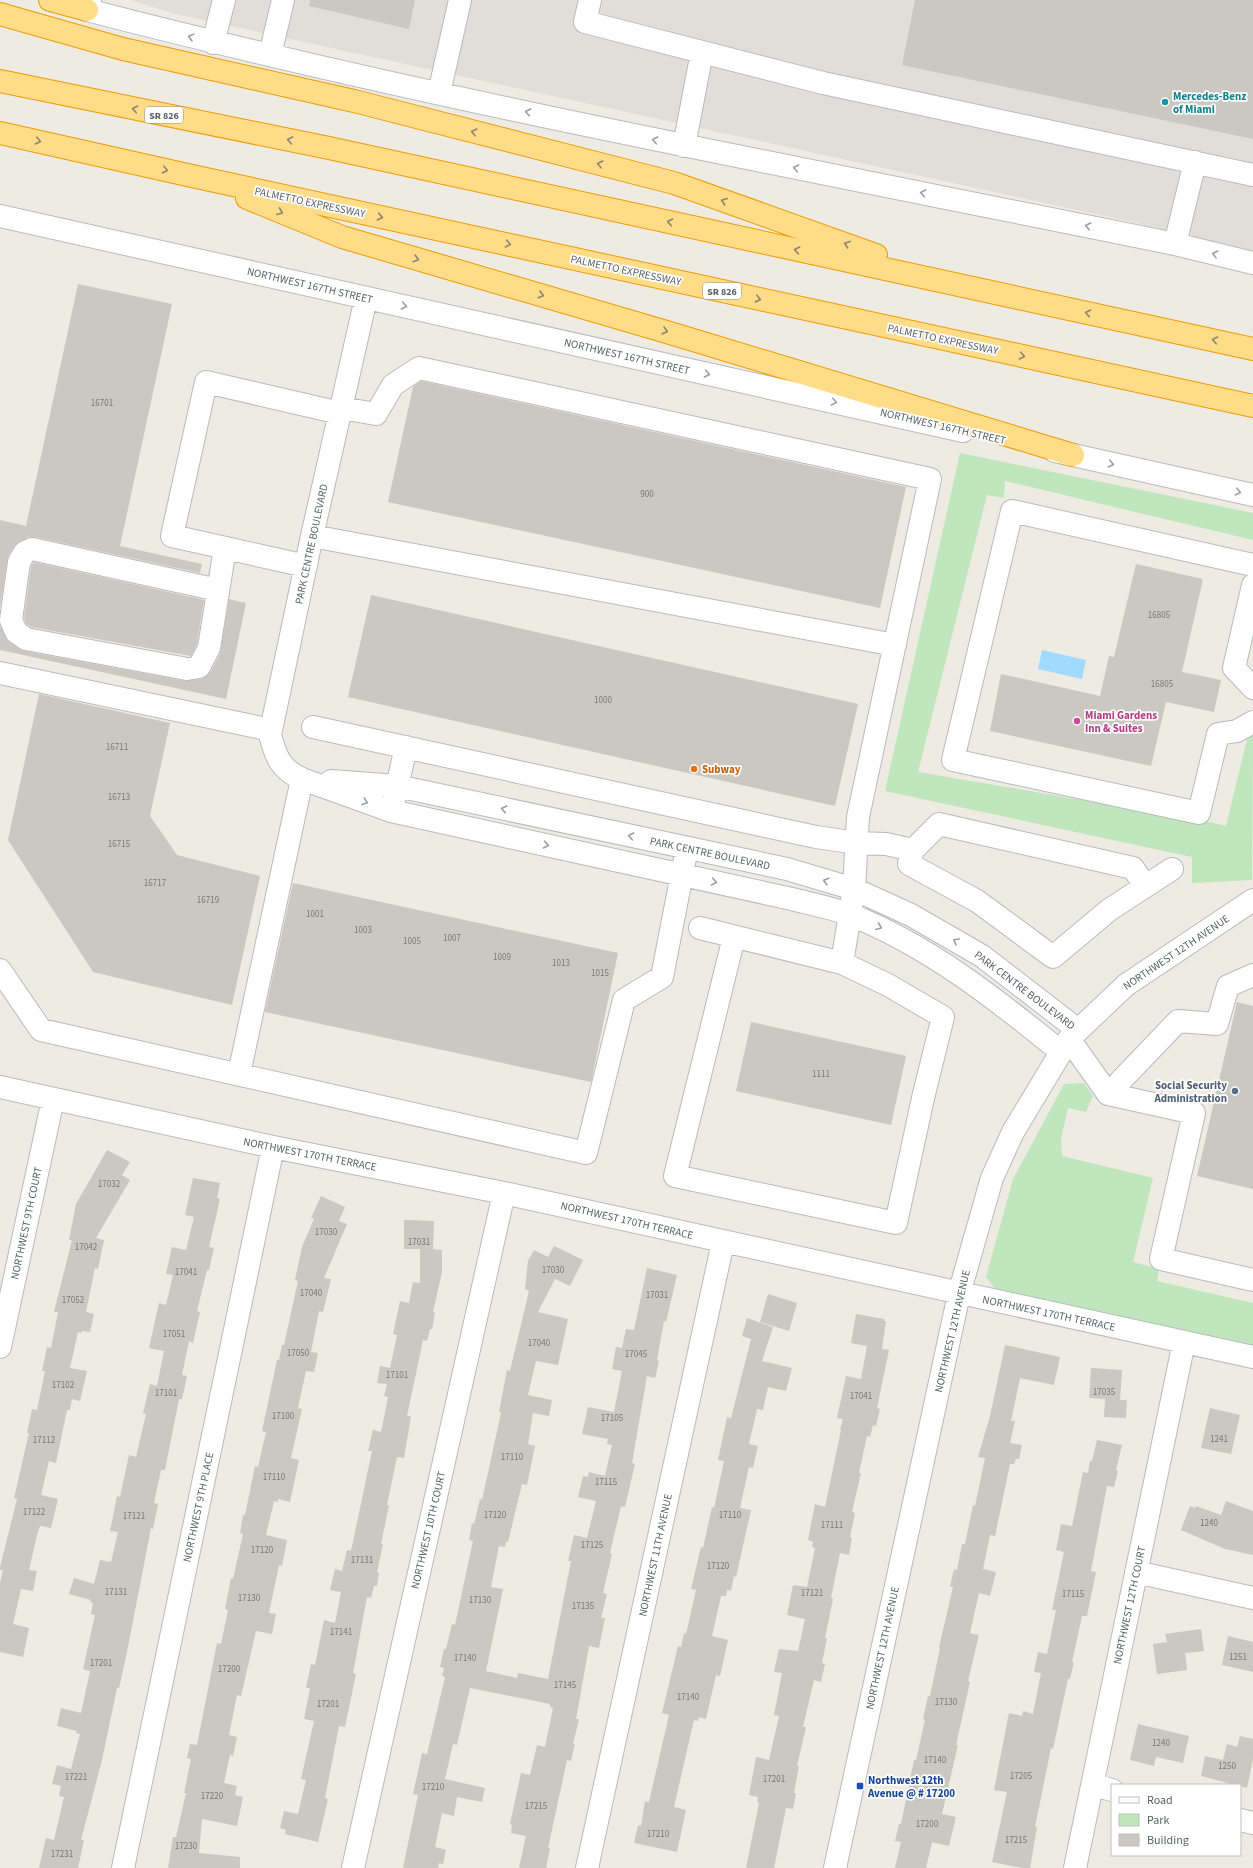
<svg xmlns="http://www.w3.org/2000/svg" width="1253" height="1868" font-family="'Source Sans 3',sans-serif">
<rect width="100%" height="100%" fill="#eeebe2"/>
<!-- industrial -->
<path fill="#e1deda" d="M131,0H1253V251L1137,223L175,14Z"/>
<!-- green -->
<path fill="#bfe6bd" d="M960,453L1253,513V540L1005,481L1004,498L987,495L918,772L1205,821L1226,826L1247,739L1253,735L1252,880L1192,883V857L885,791Z
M1084,1083L1093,1096L1086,1112L1068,1108L1061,1139L1062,1156L1153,1178L1133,1262L1159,1269L1157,1281L1253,1303V1351L997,1291L986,1277L1013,1179L1064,1084Z"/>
<!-- water -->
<path fill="#a1daff" d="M1042,650L1086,660L1082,679L1038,669Z"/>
<!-- building -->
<path fill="#cbc7c1" d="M310,0H415L409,29L309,6Z
M915,0H1253V139L902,65Z
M78,284L172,304L120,546L202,564L200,573L35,537H28L15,545L8,556L0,608V520L26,526Z
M421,381L906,487L880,608L388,502L413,387Z
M34,562L204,600L197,644L191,656L31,627L26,624L24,618L31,566Z
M1136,564L1203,579L1182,672L1221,680L1214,712L1166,702L1151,766L990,731L1001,674L1100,696L1109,656L1114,657Z
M371,595L858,704L835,806L348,697Z
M229,599L246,603L226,699L0,650V626L9,642L24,651L185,681L201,679L210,673L220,654Z
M39,694L170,723L150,816L177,855L260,876L232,1005L93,972L8,840Z
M293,883L618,953L591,1082L265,1012Z
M1237,1002L1253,1006V1189L1197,1176Z
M751,1022L906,1056L891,1125L736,1091Z
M107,1150L130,1162L122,1175L130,1180L96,1238L104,1240L98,1269L95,1268L86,1312L94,1314L90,1332L82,1331L81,1333L78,1332L70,1368L87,1371L80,1401L72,1399L70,1410H67L56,1463L49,1461L41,1495L58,1499L51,1528L40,1526L37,1535L29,1570L37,1571L33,1591L21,1589L13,1624L29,1628L23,1657L0,1652V1583L3,1570H0V1567L17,1499L14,1498L29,1433H27L32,1409L37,1410L45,1371H42L47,1347L51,1348L58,1312H54L72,1240H69L76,1204Z
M193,1178L220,1183L217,1198L220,1199L209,1247L214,1248L209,1270H207L197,1311L200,1312L193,1343L189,1341L182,1375L187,1376L182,1399H179L165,1470H161L154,1503L158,1504L153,1529L151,1528L126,1657L119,1688H117L102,1760L81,1840H84L78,1868H39L46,1838L54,1840L64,1797L59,1796L61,1786L52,1784L57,1765L71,1769L80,1734L76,1733L77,1731L57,1726L61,1708L81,1713L90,1671L83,1669L95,1615L91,1614L93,1603L90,1602L91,1600L69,1594L74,1578L94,1584L100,1560L111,1562L118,1532L110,1531L117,1496L120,1497L129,1455L136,1457L146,1414L143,1413L150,1384L157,1386L164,1351L149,1348L159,1303L166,1305L173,1275L166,1274L172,1247L186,1250L194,1217L185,1215Z
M321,1196L345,1207L339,1221L347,1224L324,1278L331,1279L323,1312L319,1311L311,1352L318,1353L314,1372L306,1371L298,1408L302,1409L291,1458L299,1460L290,1502L278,1499V1502L274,1501L266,1535L287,1540L282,1566L279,1565L269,1613L276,1614L272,1634L256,1631L241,1696L237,1695L229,1735L237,1737L233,1756L230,1755L224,1783L237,1786L235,1795L243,1797L237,1826L202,1819L199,1853L240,1857V1868H168L173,1837H176L186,1793H184L191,1759L187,1758L190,1744L197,1745L217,1643L221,1644L228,1610L225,1609L231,1578L233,1579L243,1534L240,1533L243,1515H245L255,1466L258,1467L266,1432L262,1431L277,1360H279L282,1345H284L298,1281L295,1280L302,1247L314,1219L311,1218Z
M404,1220L434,1221L433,1249L442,1250V1272L433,1312L435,1313L432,1329H430L427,1341L423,1340L407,1416H411L404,1458L397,1457L387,1505H389L381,1544H383L377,1572L379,1573L377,1586H374L371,1598L367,1597L353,1673L356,1674L345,1727L339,1726L325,1798L328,1799L318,1842L285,1834L286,1830L280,1828L284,1811L298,1814L306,1780L301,1779L314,1721L304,1719L310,1688H306L311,1664L315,1665L324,1620L335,1623L341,1592L330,1590L335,1569L342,1571L347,1550L351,1551L372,1451H368L373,1430L381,1432L388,1397L384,1396L387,1384L377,1383L380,1366L390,1368L397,1335L393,1334L400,1301L409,1303L413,1282L420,1283V1249H404Z
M554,1246L583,1260L570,1286L555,1279L538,1312L568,1319L558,1365L536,1361L528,1395L552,1400L549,1416L533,1413L528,1444L535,1446L527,1485L522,1484L508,1542H506L505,1547L499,1546L491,1587L503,1589L486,1671L517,1678L518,1673L548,1679L571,1561H568L574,1535L587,1538L596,1501L578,1497L583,1476L588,1477L589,1472L605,1476L612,1445L607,1444L608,1439L582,1434L588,1407L614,1412L622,1371L612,1369L616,1347L622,1348L626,1329L634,1330L647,1268L677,1275L666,1322L664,1321L657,1360L659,1361L655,1378L647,1376L632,1463L635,1464L625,1507L621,1506L610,1553L612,1554L603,1593L607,1594L601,1618H605L599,1648L589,1646L576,1719H579L573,1744H575L571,1761L567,1760L548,1848H550L546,1868H519L526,1836L511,1833L512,1825L510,1824L521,1773L530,1775L537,1745L545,1747L553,1708L550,1707V1704L470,1688L457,1745L453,1744L445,1779L485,1788L482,1802L457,1797L454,1816L442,1813L435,1847L446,1850L443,1864L439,1863L438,1868H403L418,1795L413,1794L422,1753L427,1754L445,1677L442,1676L444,1668L440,1667L444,1649H446L452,1624L455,1625L473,1541L469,1540L472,1523L474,1524L480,1499L482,1500L501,1413L499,1412L507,1370L510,1371L529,1291L525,1289L528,1261L534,1250L548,1257Z
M768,1294L797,1303L789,1331L760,1322Z
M856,1314L884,1319V1321H886L882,1349L889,1350L877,1408L880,1409L876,1426L873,1425L870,1437L867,1436L859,1473H861L852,1512L855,1513L850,1537L852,1538L849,1555L840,1553L831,1598L833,1599L825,1638H827L822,1663L825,1664L821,1682L814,1680L803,1727H806L797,1766H799L794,1793H796L793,1809L786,1808L774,1868H746L759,1803L757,1802L758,1797L749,1795L756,1757L769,1760L779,1716L774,1715L782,1673L774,1672L779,1649L798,1651L805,1619L787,1615L793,1585L807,1587L815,1548L812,1547L813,1542L808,1540L815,1504L825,1507L841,1430H840L843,1419L837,1418L846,1376L861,1379L867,1346L851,1343Z
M747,1318L773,1327L762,1361L792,1368L786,1391L768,1387L763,1410L757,1409L749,1444L758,1446L753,1468L749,1467L740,1508L751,1510L736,1577L734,1576L731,1591L727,1590L726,1596H721L712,1636L728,1640L720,1676L716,1675L706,1719L699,1717L698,1721L694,1720L674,1807L686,1810L677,1852L634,1843L638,1825L641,1826L645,1801L649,1802L669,1715L662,1713L678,1646L681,1647L684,1633L686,1634L696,1590L691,1589L701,1547L703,1548L712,1507L714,1508L724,1461L718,1460L727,1417L731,1418L751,1339L742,1336Z
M1005,1345L1060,1357L1054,1385L1020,1378L1011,1421H1015L1010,1443L1022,1445L1019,1459H1016L1014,1464H1010L995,1536L990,1535L983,1569L996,1572L990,1596L979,1593L970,1633L979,1635L968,1681L970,1682L956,1745H958L942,1814L956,1817L949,1846L932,1842L926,1868H895L901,1842L895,1841L899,1824H901L914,1760H916L925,1720L923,1719L928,1696H930L940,1648L939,1647L953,1587H950L954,1569L957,1570L962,1544H965L973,1505L975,1506L985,1458L978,1457L990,1416Z
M1091,1368L1122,1370L1120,1400H1127L1126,1418L1104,1417L1105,1399L1089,1398Z
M1210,1408L1240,1415L1231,1454L1201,1448Z
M1097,1440L1122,1445L1116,1470L1118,1471L1114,1487L1107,1486L1091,1571L1096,1572L1087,1616H1082L1072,1662H1074L1070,1679H1068L1053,1749L1051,1748L1035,1827H1037L1030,1868H1022L992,1862L1007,1792L994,1790L1009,1713L1022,1716L1023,1711L1033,1714L1041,1673L1034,1672L1038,1652L1047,1654L1056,1610H1052L1064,1552L1056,1550L1061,1524L1072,1526L1083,1472L1088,1473L1090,1461H1092Z
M1226,1501L1253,1511V1555L1225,1549L1181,1530L1190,1506L1195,1508L1196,1506L1221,1515Z
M1201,1629L1204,1651L1185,1653L1187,1670L1157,1674L1153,1644L1167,1642L1165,1634Z
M1228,1636L1253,1642V1672L1222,1665Z
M1138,1724L1189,1736L1183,1763L1156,1757L1154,1766L1130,1760Z
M1240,1736L1253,1739V1759L1247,1788L1201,1776L1205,1756L1223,1760L1227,1744L1237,1747Z"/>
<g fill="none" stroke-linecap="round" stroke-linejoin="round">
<!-- minor casing -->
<g stroke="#b7babf" stroke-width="24">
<path id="minor" d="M90,0L87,10C446,103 812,170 1175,244L1253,263
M590,0L585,22L823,83L1253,175
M213,43L224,0
M270,55L283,0
M439,93L460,0
M684,146L702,52
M0,216L963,431
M1175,244L1195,162
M366,298L312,536L270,735C276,757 280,769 302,779L391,811L792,899C812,904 832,908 851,915C929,946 996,999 1061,1052
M341,408L376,414L393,385L419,368L930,479L858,817L854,889L842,963
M1055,451L1253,495
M312,536L895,645
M1253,565L1012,511L953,760L1199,813L1218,734L1237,731L1253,722
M306,566L172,536L206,382L340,413
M1253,585L1234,668L1253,688
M218,590L32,549L25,552L19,562L11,620L16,632L26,639L187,669L199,667L209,648L225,548
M0,673L271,730
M313,727L816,837L857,843L886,844L913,850L909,864L977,901L1053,957L1109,910L1172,869
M331,781L397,786L787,869L854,889L911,915L982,956L1078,1030
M394,800L406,747
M913,850L939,824L1133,868L1145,886
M700,928L842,963L888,985L943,1017L923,1098L896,1223L675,1176L734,937
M0,970L41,1030L586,1153L624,1000L662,977L687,848
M1069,1039L1108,1094L1194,1113L1161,1259L1253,1280
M239,1074L302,779
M0,1087L273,1147L504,1193L1253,1357
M1108,1094L1178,1021L1217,1024L1228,986L1253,975
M0,1347L53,1099
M1136,1572L1253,1598
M1093,1785L1112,1790
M1240,1820L1253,1823
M123,1868L273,1147
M353,1868L504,1193
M587,1868L723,1242
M835,1868L959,1294L992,1178L1013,1132L1069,1039L1126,985L1253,900
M1075,1868L1184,1342"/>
</g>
<!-- highway casing -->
<g stroke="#f09b00" stroke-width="24">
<path id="highway" d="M50,0L87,10
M0,14L123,49L354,101L674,183L876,255
M0,81L329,148L1253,349
M0,133L192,176L1253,406
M247,198L342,237L670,333L1073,455"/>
</g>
<!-- minor -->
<use href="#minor" stroke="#fff" stroke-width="22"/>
<!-- highway -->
<use href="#highway" stroke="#ffdc88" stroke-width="22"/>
</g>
<!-- one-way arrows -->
<defs><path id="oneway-chevron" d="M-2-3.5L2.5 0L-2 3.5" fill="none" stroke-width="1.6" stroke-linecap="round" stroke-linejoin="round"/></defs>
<g stroke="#9c9fa1">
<use href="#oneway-chevron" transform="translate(191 37) rotate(-165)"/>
<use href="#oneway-chevron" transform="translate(528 112) rotate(-168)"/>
<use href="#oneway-chevron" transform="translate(655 140) rotate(-168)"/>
<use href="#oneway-chevron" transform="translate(796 168) rotate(-169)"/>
<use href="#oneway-chevron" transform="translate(923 193) rotate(-169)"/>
<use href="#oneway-chevron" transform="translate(1088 226) rotate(-168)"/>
<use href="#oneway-chevron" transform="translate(1215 254) rotate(-166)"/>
<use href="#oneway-chevron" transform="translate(404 306) rotate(13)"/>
<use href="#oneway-chevron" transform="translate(707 374) rotate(13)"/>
<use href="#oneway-chevron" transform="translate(834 402) rotate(13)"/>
<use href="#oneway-chevron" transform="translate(1111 464) rotate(13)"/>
<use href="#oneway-chevron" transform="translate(1238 492) rotate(13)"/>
<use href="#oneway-chevron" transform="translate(365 802) rotate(20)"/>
<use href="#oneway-chevron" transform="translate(504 809) rotate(-168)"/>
<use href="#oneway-chevron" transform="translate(631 836) rotate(-168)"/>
<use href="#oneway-chevron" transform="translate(546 845) rotate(12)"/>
<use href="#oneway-chevron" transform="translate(826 881) rotate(-164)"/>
<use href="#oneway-chevron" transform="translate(714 882) rotate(12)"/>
<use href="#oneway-chevron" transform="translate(879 927) rotate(23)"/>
<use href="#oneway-chevron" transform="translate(956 941) rotate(-150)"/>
</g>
<g stroke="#8c846e">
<use href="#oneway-chevron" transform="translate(135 109) rotate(-168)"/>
<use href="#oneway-chevron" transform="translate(474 132) rotate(-166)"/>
<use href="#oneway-chevron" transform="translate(290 140) rotate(-169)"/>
<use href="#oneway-chevron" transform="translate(38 141) rotate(13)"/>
<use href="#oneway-chevron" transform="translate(600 164) rotate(-166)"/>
<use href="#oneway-chevron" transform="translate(165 170) rotate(13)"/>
<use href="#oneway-chevron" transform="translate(724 201) rotate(-160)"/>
<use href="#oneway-chevron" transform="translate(280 212) rotate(22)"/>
<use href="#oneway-chevron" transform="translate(380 217) rotate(12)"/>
<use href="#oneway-chevron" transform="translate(670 222) rotate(-168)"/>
<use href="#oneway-chevron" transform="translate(508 244) rotate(12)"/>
<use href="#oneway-chevron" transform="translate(847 244) rotate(-160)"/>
<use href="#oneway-chevron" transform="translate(797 250) rotate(-168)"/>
<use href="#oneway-chevron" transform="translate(416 259) rotate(16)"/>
<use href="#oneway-chevron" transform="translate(541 295) rotate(16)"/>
<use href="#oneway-chevron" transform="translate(758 299) rotate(12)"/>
<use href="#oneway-chevron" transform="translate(1088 313) rotate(-168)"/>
<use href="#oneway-chevron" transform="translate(665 331) rotate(16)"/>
<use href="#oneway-chevron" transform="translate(1215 340) rotate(-168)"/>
<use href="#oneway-chevron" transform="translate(1022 356) rotate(12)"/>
</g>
<!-- markers -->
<circle fill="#0f9aa8" stroke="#fff" stroke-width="1.5" cx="1165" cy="102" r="4"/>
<circle fill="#d1479c" stroke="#fff" stroke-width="1.5" cx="1077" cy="721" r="4"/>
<circle fill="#e8710a" stroke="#fff" stroke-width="1.5" cx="694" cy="769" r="4"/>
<circle fill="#5c6f8a" stroke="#fff" stroke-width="1.5" cx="1235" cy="1091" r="4"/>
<rect fill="#1a4fb4" stroke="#fff" stroke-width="1.5" x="856" y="1782" width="8" height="8" rx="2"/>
<g text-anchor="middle" stroke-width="3.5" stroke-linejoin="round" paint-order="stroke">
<!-- number labels -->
<g font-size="9" fill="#76797a">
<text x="102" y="406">16701</text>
<text x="647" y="497">900</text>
<text x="1159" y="618">16805</text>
<text x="1162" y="687">16805</text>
<text x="603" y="703">1000</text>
<text x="117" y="750">16711</text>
<text x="119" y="800">16713</text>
<text x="119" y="847">16715</text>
<text x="155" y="886">16717</text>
<text x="208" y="903">16719</text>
<text x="315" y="917">1001</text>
<text x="363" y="933">1003</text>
<text x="452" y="941">1007</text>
<text x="412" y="944">1005</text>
<text x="502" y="960">1009</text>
<text x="561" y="966">1013</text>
<text x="600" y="976">1015</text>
<text x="821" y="1077">1111</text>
<text x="109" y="1187">17032</text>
<text x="326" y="1235">17030</text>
<text x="419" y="1245">17031</text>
<text x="86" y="1250">17042</text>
<text x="553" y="1273">17030</text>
<text x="186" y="1275">17041</text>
<text x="311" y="1296">17040</text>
<text x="657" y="1298">17031</text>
<text x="73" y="1303">17052</text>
<text x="174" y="1337">17051</text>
<text x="539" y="1346">17040</text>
<text x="298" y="1356">17050</text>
<text x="636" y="1357">17045</text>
<text x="397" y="1378">17101</text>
<text x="63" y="1388">17102</text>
<text x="1104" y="1395">17035</text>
<text x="166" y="1396">17101</text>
<text x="861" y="1399">17041</text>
<text x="283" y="1419">17100</text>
<text x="612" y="1421">17105</text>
<text x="1219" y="1442">1241</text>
<text x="44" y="1443">17112</text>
<text x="512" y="1460">17110</text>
<text x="274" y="1480">17110</text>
<text x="606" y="1485">17115</text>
<text x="34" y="1515">17122</text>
<text x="495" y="1518">17120</text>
<text x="730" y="1518">17110</text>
<text x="134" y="1519">17121</text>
<text x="1209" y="1526">1240</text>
<text x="832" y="1528">17111</text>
<text x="592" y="1548">17125</text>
<text x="262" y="1553">17120</text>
<text x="362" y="1563">17131</text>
<text x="718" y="1569">17120</text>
<text x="116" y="1595">17131</text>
<text x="812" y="1596">17121</text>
<text x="1073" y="1597">17115</text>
<text x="249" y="1601">17130</text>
<text x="480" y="1603">17130</text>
<text x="583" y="1609">17135</text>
<text x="341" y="1635">17141</text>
<text x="1238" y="1660">1251</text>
<text x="465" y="1661">17140</text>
<text x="101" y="1666">17201</text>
<text x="229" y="1672">17200</text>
<text x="565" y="1688">17145</text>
<text x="688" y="1700">17140</text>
<text x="946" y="1705">17130</text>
<text x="328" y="1707">17201</text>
<text x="1161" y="1746">1240</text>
<text x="935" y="1763">17140</text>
<text x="1227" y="1769">1250</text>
<text x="1021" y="1779">17205</text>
<text x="76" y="1780">17221</text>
<text x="774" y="1782">17201</text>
<text x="433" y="1790">17210</text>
<text x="212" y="1799">17220</text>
<text x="536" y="1809">17215</text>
<text x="927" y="1827">17200</text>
<text x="658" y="1837">17210</text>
<text x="1016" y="1843">17215</text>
<text x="186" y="1849">17230</text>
<text x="62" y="1857">17231</text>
</g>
<!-- shield labels -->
<g fill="#fff" stroke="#8c8f92" stroke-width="1">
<rect x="145" y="107" width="38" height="16" rx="3"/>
<rect x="703" y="283" width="38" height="16" rx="3"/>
</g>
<g font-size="10" font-weight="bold" fill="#5a5f63">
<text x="164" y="119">SR 826</text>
<text x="722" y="295">SR 826</text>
</g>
<!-- culture labels -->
<g font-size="11" font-weight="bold" fill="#0d838f" stroke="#fff" text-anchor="start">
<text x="1173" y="100">Mercedes-Benz<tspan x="1173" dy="13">of Miami</tspan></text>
</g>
<!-- street labels -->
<g font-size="11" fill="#5a5f63" stroke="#fff">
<text transform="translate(310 202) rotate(12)" y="4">PALMETTO EXPRESSWAY</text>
<text transform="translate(626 270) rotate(12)" y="4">PALMETTO EXPRESSWAY</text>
<text transform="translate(310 285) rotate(13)" y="4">NORTHWEST 167TH STREET</text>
<text transform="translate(943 339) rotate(12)" y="4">PALMETTO EXPRESSWAY</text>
<text transform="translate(627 356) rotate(13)" y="4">NORTHWEST 167TH STREET</text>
<text transform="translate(943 426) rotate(13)" y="4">NORTHWEST 167TH STREET</text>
<text transform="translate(311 544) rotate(-78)" y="4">PARK CENTRE BOULEVARD</text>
<text transform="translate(710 853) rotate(12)" y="4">PARK CENTRE BOULEVARD</text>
<text transform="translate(1176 952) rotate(-34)" y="4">NORTHWEST 12TH AVENUE</text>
<text transform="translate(1025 990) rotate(37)" y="4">PARK CENTRE BOULEVARD</text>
<text transform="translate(310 1154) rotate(11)" y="4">NORTHWEST 170TH TERRACE</text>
<text transform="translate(627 1220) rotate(13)" y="4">NORTHWEST 170TH TERRACE</text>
<text transform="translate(26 1223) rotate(-78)" y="4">NORTHWEST 9TH COURT</text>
<text transform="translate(1049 1313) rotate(12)" y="4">NORTHWEST 170TH TERRACE</text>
<text transform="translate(952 1331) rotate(-77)" y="4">NORTHWEST 12TH AVENUE</text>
<text transform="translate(198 1507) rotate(-78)" y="4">NORTHWEST 9TH PLACE</text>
<text transform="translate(428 1530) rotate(-77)" y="4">NORTHWEST 10TH COURT</text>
<text transform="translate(655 1555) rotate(-78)" y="4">NORTHWEST 11TH AVENUE</text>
<text transform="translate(1129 1605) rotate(-78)" y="4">NORTHWEST 12TH COURT</text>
<text transform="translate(882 1648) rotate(-78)" y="4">NORTHWEST 12TH AVENUE</text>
</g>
<!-- hotel labels -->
<g font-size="11" font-weight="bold" fill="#b23c85" stroke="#fff" text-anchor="start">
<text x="1085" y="719">Miami Gardens<tspan x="1085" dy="13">Inn &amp; Suites</tspan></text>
</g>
<!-- food labels -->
<g font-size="11" font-weight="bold" fill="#c56008" stroke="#fff" text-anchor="start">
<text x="702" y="773">Subway</text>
</g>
<!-- service labels -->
<g font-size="11" font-weight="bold" fill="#4e5e75" stroke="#fff" text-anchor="end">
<text x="1227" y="1089">Social Security<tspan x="1227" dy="13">Administration</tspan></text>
</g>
<!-- transit labels -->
<g font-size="11" font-weight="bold" fill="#164399" stroke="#fff" text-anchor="start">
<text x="868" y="1784">Northwest 12th<tspan x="868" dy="13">Avenue @ # 17200</tspan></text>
</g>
</g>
<!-- legend -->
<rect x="1111" y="1784" width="130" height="72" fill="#ffffff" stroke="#bdbfc1"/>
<rect x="1119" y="1797" width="20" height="6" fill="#ffffff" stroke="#bdbfc1"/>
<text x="1147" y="1804" font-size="12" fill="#5a5f63">Road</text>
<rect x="1119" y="1814" width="20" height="12" fill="#bfe6bd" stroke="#bdbfc1"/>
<text x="1147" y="1824" font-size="12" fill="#5a5f63">Park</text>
<rect x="1119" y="1834" width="20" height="12" fill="#cbc7c1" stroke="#bdbfc1"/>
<text x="1147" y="1844" font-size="12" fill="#5a5f63">Building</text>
</svg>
